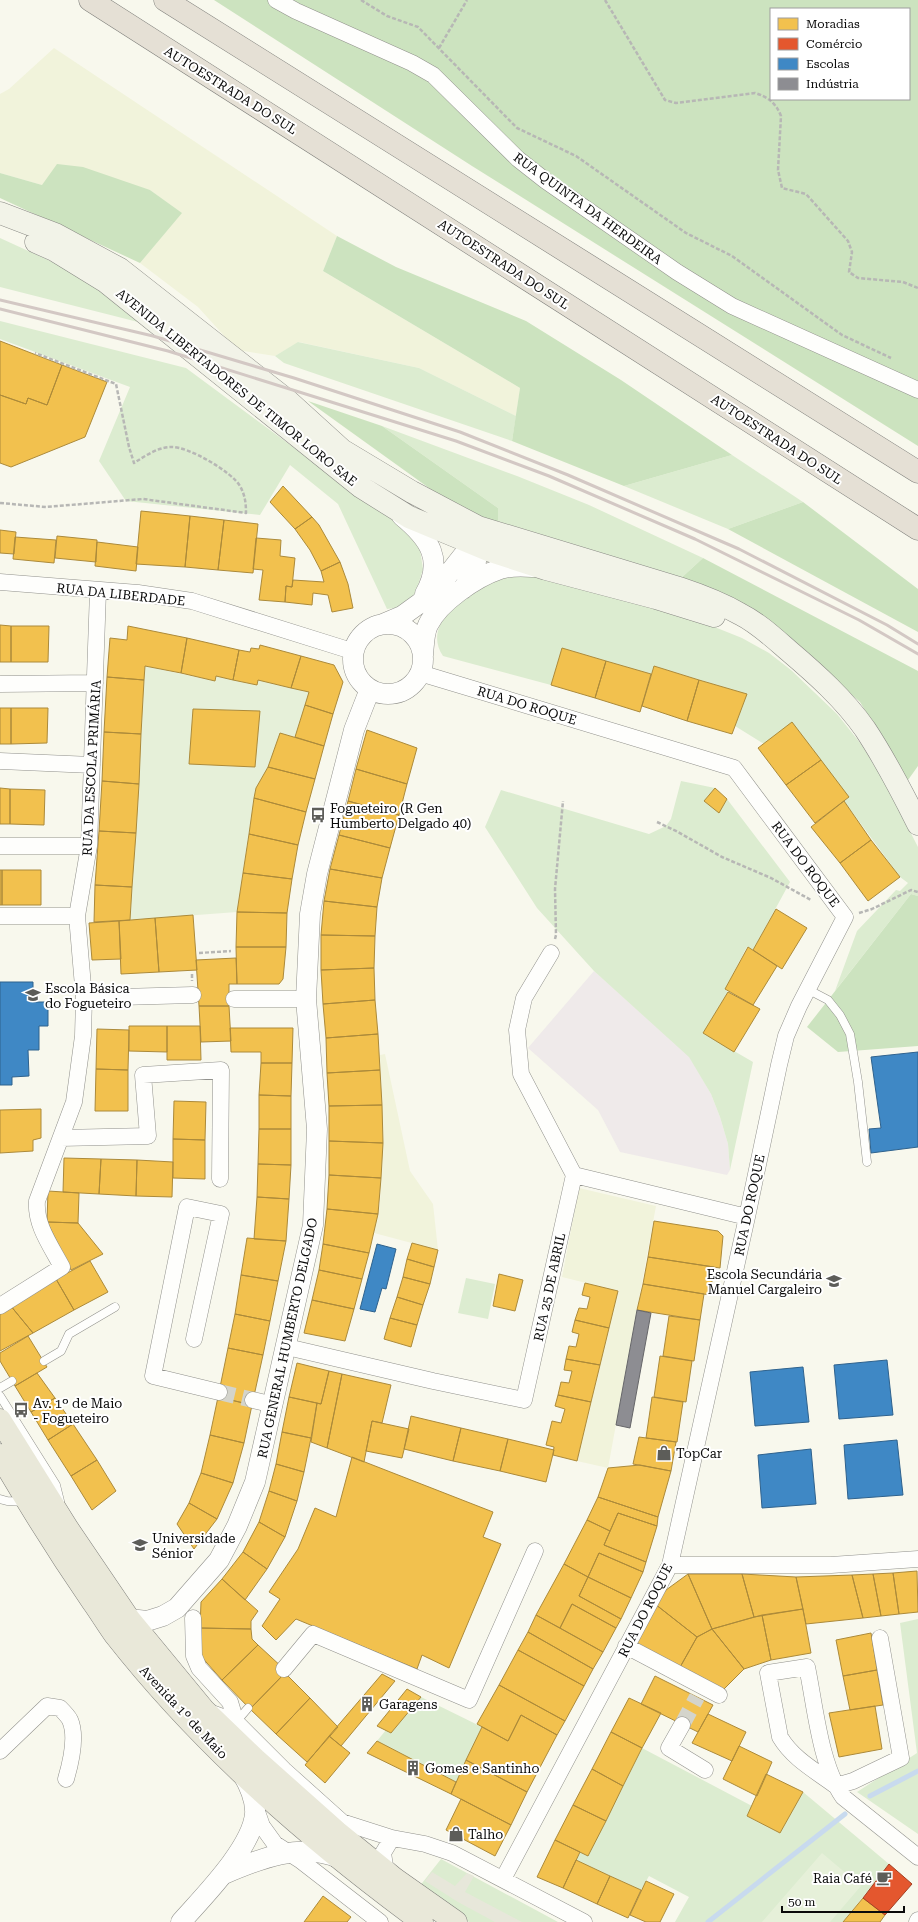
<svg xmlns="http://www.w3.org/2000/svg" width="918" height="1922" font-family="'Roboto Serif',serif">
<rect width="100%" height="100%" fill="#f8f8ed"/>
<!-- industrial -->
<path fill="#efeaea" d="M594,971L689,1056L711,1094L720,1117L728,1144L730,1170L727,1175L620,1152L598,1110L528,1048Z"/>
<!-- farmland -->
<path fill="#f1f3db" d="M54,48L337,236L323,271L520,388L516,416L419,368L299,342L275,356L237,350L198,307L140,263L181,213L150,190L42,185L0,173V94L9,89Z
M385,1054L410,1171L433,1204L438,1250L374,1233L380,1202L382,1158L380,1055Z
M579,1188L656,1206L608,1468L577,1461L618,1291L562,1277Z"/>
<!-- green -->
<path fill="#dcecd0" d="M0,238L72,271L112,298L138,322L0,287Z
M0,321L186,368L407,531L420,550L423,569L416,592L402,607L387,609L338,504L290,465L260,515L126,501L99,461L130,387L0,339Z
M298,342L419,368L516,416L512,441L284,363L275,356Z
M382,426L517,476L589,505L703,558L679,580L498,523V508Z
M732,455L803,502L728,529L624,486Z
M536,575L687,616L742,638L769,653L791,670L837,714L861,744L884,781L918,847V896L911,894L835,991L857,931L896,890L900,891L908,883L900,877L844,801L849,797L735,726L746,694L654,666L651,674L562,648L551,685L443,656C422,625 462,598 485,586C490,583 496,579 502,577C512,575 525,576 536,575Z
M681,781L715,788L704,801L719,812L727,799L790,882L753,950L747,947L725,989L728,992L703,1033L753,1062L730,1170L728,1144L720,1117L711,1094L689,1057L594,971L537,908L485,827L501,790L649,834L666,826L671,819Z
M466,1278L495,1284L488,1319L458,1313Z
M918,1619V1834L857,1792L917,1753L900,1623Z
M421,1697L482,1727L456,1782L377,1741L386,1730L391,1733Z
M642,1748L752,1806L747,1816L780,1833L803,1792L889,1864L843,1922H675L689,1897L649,1876L641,1890L576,1860Z
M441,1859L558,1922H469L419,1887Z"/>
<!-- forest -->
<path fill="#cce3bf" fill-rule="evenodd" d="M214,0H918V446L472,166ZM771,9H909V99H771Z
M57,164L83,167L150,190L182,213L140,263L0,198V173L42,185Z
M337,236L396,267L526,321L621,380L732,455L624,486L512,441L520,388L323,271Z
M308,401L382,426L498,508V523L461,511Z
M803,502L918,589V632L728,529Z
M703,558L918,671V766L908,780L860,702L809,657L679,580Z
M911,894L918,896V1046L838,1052L807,1027Z"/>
<!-- pitch -->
<path fill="#e6f0d9" d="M145,666L215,681L216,676L257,685L258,680L309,692L295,737L280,733L266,773L254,798L237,912L130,920Z
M822,1853L861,1886L830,1922H762Z"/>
<!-- plaza -->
<path fill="#e7e7da" d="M432,1872L455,1886L467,1873L474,1876L465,1892L522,1922H495L458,1902L425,1881Z"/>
<!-- homes -->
<path fill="#f2c14e" stroke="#ac8a3a" d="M0,341L62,365L47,405L28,398L26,404L0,395Z
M62,365L107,382L85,437L11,467L0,463V395L26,404L28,398L47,405Z
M283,486L312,517L295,529L270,502Z
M141,511L190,516L185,567L136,564Z
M190,516L224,520L218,570L185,567Z
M312,517L319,525L340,562L321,571L310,550L295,529Z
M224,520L258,524L253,573L218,570Z
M0,530L16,532L14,554L0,553Z
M57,536L97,540L96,562L55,558Z
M15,537L56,540L54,563L13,559Z
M256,538L281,540L280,556L295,558L292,587L286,586L285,602L259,600L263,570L253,569Z
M97,542L138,547L136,571L95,566Z
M340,562L348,584L353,608L332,612L328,595L313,593L312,605L285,602L286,586L292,587L293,580L324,582L321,571Z
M0,625L11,626V662H0Z
M11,626H49L48,662H11Z
M128,626L187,638L181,673L145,666L144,680L107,677L110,638L127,640Z
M187,638L239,650L233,680L216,676L215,681L181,673Z
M260,645L301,656L291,688L258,680L257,685L233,680L239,650L250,652L251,648L259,649Z
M562,648L606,661L595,698L551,685Z
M301,656L334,665L343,682L333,714L305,705L309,692L291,688Z
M606,661L651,674L640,712L595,698Z
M654,666L699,680L687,721L642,706Z
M107,677L144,680L141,734L104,732Z
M699,680L747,694L732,734L687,721Z
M305,705L333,714L324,746L295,737Z
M0,708H11V744H0Z
M11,708H48L47,743L11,744Z
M193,709L260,711L255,767L189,764Z
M792,722L821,760L786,785L758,748Z
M367,730L417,748L407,784L356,769Z
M104,732L141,734L139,784L102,781Z
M280,733L324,746L315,779L268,767Z
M821,760L849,797L815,823L786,785Z
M268,767L315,779L306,812L254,798L256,788Z
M356,769L407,784L399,815L348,801Z
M102,781L139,784L136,833L99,831Z
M0,788L10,789V824H0Z
M715,788L727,799L719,813L704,801Z
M10,789L45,790L44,825L10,824Z
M254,798L306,812L298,845L249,834Z
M348,801L399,815L390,848L339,835Z
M844,801L871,840L840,863L811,827Z
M99,831L136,833L132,887L95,885Z
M249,834L298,845L292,879L243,873Z
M339,835L390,848L382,878L330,869Z
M871,840L900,877L868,901L840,863Z
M330,869L382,878L377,907L324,901Z
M0,870H2V905H0Z
M2,870H41V905H2Z
M243,873L292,879L287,913L237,912Z
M95,885L132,887L130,920L94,922Z
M324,901L377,907L375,936L321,935Z
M776,909L807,928L782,969L753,950Z
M237,912L287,913L286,947H236Z
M193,915L197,970L159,972L155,918Z
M155,918L159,972L121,974L119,921Z
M119,921L121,959L92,960L89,923Z
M321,935L375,936L374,968L321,970Z
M236,947H286L283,979L279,984H237Z
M748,947L777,966L753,1005L725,989Z
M236,958L237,984H229V1006H199L196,960Z
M374,968L375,1000L323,1004L321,970Z
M728,992L760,1009L734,1052L703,1033Z
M375,1000L378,1034L326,1038L323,1004Z
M199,1006H229L231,1041L201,1042Z
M129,1026H167V1052L129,1051Z
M167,1026H200L201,1060H167Z
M230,1028H293L292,1063H261V1052H231Z
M97,1029L129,1030L128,1070L96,1069Z
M378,1034L380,1070L327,1073L326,1038Z
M261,1063H292L291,1096L259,1095Z
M96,1069L128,1070V1111H95Z
M380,1070L382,1105L329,1106L327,1073Z
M259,1095L291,1096V1129H259Z
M174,1101L206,1102L205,1140L173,1139Z
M382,1105L383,1143L329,1141V1106Z
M41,1109V1138L33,1140V1151L0,1153V1110Z
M259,1129H291V1165L258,1164Z
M173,1139L205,1140V1179L173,1178Z
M329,1141L383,1143L381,1178L329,1175Z
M64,1158L101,1159L99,1194L63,1192Z
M101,1159L137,1160L136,1196L99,1194Z
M137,1160L173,1162L172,1197L136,1196Z
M258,1164L291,1165L289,1199L257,1197Z
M329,1175L381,1178L378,1214L327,1209Z
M48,1191L79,1193L78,1223L47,1222Z
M257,1197L289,1199L286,1241L254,1239Z
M327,1209L378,1214L369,1253L323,1244Z
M654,1221L718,1231L723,1236L720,1268L648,1257Z
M47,1222L78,1223L103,1254L71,1270Z
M247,1238L286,1241L278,1281L241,1275Z
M412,1243L438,1250L434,1267L407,1259Z
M323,1244L369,1253L362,1279L319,1270Z
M648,1257L714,1267L710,1295L643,1284Z
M407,1259L434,1267L430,1284L403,1277Z
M90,1261L108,1292L74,1310L56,1279Z
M319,1270L362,1279L354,1309L312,1300Z
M499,1274L523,1280L515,1311L493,1306Z
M241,1275L278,1281L270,1321L235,1314Z
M403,1277L430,1284L423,1305L397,1297Z
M56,1279L74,1310L33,1333L10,1305Z
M585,1283L618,1291L609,1328L575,1320L579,1308L587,1309L590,1297L582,1295Z
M643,1284L704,1294L700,1320L637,1310Z
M397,1297L423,1305L417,1325L390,1318Z
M312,1300L354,1309L345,1341L304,1333Z
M10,1305L33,1333L0,1351V1310Z
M235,1314L270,1321L263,1355L228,1348Z
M669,1316L700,1320L694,1361L663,1356Z
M390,1318L417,1325L411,1347L384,1339Z
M575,1320L609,1328L600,1365L566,1359L569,1346L576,1347L579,1334L572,1332Z
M28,1336L47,1367L15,1386L0,1361V1353Z
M228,1348L263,1355L252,1405L218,1397Z
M660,1356L692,1361L686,1402L654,1397Z
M566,1359L600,1365L591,1402L558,1395L561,1382L569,1383L572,1371L564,1370Z
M297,1363L329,1371L321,1404L289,1397Z
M329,1371L342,1374L327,1448L311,1442L317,1403L321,1404Z
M37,1373L55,1398L31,1412L15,1386Z
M342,1374L391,1385L382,1423L372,1421L364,1462L327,1448Z
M558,1395L591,1402L577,1461L553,1455L554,1447L546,1445L552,1421L561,1423L565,1409L555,1406Z
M218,1397L252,1405L244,1443L210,1435Z
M289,1397L317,1403L311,1438L282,1432Z
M652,1397L683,1402L677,1442L646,1438Z
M55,1398L73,1424L48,1440L31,1412Z
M411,1416L461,1428L453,1461L404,1449Z
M372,1421L409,1429L402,1458L366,1451Z
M73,1424L97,1460L71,1476L48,1440Z
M461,1428L508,1439L500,1471L453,1461Z
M282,1432L311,1438L304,1472L276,1464Z
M210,1435L244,1443L233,1483L201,1473Z
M639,1437L676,1442L671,1471L633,1464Z
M508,1439L554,1450L546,1482L500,1471Z
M352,1457L493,1512L483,1537L501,1544L449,1668L422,1655L417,1669L296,1619L276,1640L262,1626L280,1599L269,1592L298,1549L315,1508L336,1517Z
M97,1460L116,1491L92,1510L71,1476Z
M276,1464L304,1472L297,1501L269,1491Z
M640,1465L671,1471L658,1517L598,1497L608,1468Z
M201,1473L233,1483L217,1519L189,1503Z
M269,1491L297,1501L285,1537L259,1522Z
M598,1497L658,1517L657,1526L618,1513L610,1531L587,1520Z
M189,1503L217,1519L194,1549L177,1524Z
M618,1513L657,1526L646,1562L604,1545Z
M587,1520L610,1531L604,1545L646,1562L643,1572L599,1553L588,1577L564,1564Z
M259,1522L285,1537L267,1569L243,1552Z
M243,1552L267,1569L245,1600L222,1579Z
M599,1553L643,1572L631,1598L588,1577Z
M564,1564L588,1577L579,1596L621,1619L616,1628L572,1604L560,1628L536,1615Z
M917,1571L918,1612L899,1614L893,1573Z
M893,1573L899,1614L881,1616L873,1574Z
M688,1574L712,1629L697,1637L655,1604L666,1590Z
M688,1574H742L754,1617L712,1629Z
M742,1574L796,1577L803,1609L754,1617Z
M873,1574L881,1616L863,1618L852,1575Z
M852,1575L863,1618L806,1624L796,1577Z
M588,1577L631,1598L621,1619L579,1596Z
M222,1579L258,1611L251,1621V1629L200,1628L201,1602Z
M572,1604L616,1628L603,1652L560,1628Z
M655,1604L697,1637L679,1669L635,1647Z
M803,1609L811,1653L771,1660L762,1615Z
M536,1615L603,1652L593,1669L528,1632Z
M762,1615L771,1660L744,1669L712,1629Z
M200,1628L251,1629L252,1639L258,1645L222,1680L199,1654Z
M712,1629L744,1669L722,1691L679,1669L697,1637Z
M528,1632L593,1669L584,1686L518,1650Z
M871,1633L877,1670L843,1676L836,1640Z
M258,1645L284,1669L285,1673L250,1709L222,1680Z
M518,1650L584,1686L565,1721L499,1685Z
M877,1670L883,1705L850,1710L843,1676Z
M285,1673L310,1698L276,1734L250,1709Z
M382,1674L395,1681L341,1746L329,1736Z
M655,1676L713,1705L698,1732L641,1704Z
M499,1685L565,1721L557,1735L521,1715L508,1741L477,1724Z
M407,1689L421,1697L391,1733L377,1726Z
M310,1698L338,1727L307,1762L276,1734Z
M629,1698L661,1713L642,1748L611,1732Z
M875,1706L882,1749L839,1757L829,1713Z
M708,1714L746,1732L732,1761L692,1743Z
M521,1715L557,1735L527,1792L466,1760L482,1727L508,1741Z
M611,1732L642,1748L623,1786L592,1769Z
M329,1736L350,1753L325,1783L305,1765Z
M377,1741L456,1782L451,1794L367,1753Z
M739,1746L772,1762L757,1796L723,1779Z
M466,1760L527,1792L511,1825L451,1794Z
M592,1769L623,1786L606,1821L573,1805Z
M766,1774L803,1792L780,1833L747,1816Z
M461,1799L511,1825L495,1856L446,1830Z
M573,1805L606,1821L588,1856L555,1840Z
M555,1840L580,1852L563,1888L537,1877Z
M576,1860L610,1876L597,1904L563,1888Z
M610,1876L641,1890L628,1918L597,1904Z
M646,1881L674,1894L660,1922H646L630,1915Z
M323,1896L351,1917L347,1922H304Z
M863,1898L885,1915L880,1922H843Z"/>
<!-- shops -->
<path fill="#e4572e" stroke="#a34023" d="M889,1864L912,1884L885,1915L863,1898Z"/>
<!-- schools -->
<path fill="#3f88c5" stroke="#2f628d" d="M0,982H33V1002H48V1026H39V1050H28L29,1076L12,1077V1085H0Z
M918,1052V1147L871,1153L869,1129L881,1128L871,1057Z
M377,1244L396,1249L386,1289L382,1288L375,1312L360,1309Z
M887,1360L893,1415L839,1419L834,1365Z
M803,1367L809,1422L755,1426L750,1372Z
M897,1440L903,1495L848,1499L844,1445Z
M811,1449L816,1504L762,1508L758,1455Z"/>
<!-- industry -->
<path fill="#8d8d92" stroke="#666669" d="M637,1310L651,1313L630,1428L616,1425Z"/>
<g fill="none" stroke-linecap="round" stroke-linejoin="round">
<!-- stream -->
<path stroke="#c8daee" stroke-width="5" d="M870,1796L918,1771
M708,1922L845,1814"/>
<!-- minor-tunnel -->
<path stroke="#d4d4cb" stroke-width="16" stroke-dasharray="16 8" stroke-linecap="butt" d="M219,1392L253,1400
M682,1725L697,1697"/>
<!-- service casing -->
<g stroke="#91918c" stroke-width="9">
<path id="service" d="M807,989L828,1000L840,1015L850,1034L858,1082L867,1162
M44,1361L61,1351L69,1334L115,1307
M0,1388L12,1381
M0,1396L56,1485L60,1501
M0,1499L7,1501L25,1502
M236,1722L248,1708"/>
</g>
<!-- minor casing -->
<g stroke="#91918c" stroke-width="17">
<path id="minor" d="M276,0L296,11L412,63L433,75L518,159L546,181L677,272L732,306L918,390
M0,582L138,593L192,601L355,652
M420,673L734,768L845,917L799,1006L786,1036L779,1065L747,1217L670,1565L503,1879
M0,684L95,683
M0,761L92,765
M0,846H89
M0,916H77
M84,998L193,995
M234,999H306
M61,1138L148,1136L143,1075L221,1070L220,1179
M574,1175L747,1217
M0,1306L62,1267C51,1246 35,1225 37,1201L74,1102L83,1036L84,998L77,916L89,846L98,591
M194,1339L221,1214L187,1207L153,1376L219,1392
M287,1347L433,1381L524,1400L574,1175L521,1074L517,1030L524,998L551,953
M253,1400L274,1405
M670,1565H831L918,1559
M193,1618L194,1656L199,1668L230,1702L236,1722
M626,1646L719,1695
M284,1669L313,1634L469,1700L535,1551
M209,1712L236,1722L284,1770L342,1822L392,1838L425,1844L452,1853L584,1922
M682,1725L669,1748L705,1770
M0,1751L47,1706L60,1708C63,1711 68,1716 70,1720C77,1736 71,1762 66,1779
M836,1786C816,1771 793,1759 780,1737L768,1673L807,1667C815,1705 820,1765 843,1797L918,1857
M836,1786L853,1781L901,1758L880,1638
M255,1806L262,1826L275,1844L300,1860L380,1922
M392,1874L385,1866L383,1853L392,1838
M917,1922L918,1920"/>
</g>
<!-- tertiary casing -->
<g stroke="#91918c" stroke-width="21">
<path id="tertiary" d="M402,516C430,539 444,560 425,594
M463,589C476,569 482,558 469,534
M383,624L402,616L420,603L443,581L469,548L478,544L490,543
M353 659a35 35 0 1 1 70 0a35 35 0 1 1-70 0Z
M423,655C424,645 424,633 428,625C439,602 476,577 500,569C510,566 522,566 533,567
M129,1619L147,1621L163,1616L177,1608L219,1560L237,1526L255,1482L313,1225L317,1129L306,999L310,914L317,874L354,730L370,689
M224,1874C259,1859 301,1842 339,1858
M181,1922C203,1897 252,1848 255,1814C256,1799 249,1785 242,1773"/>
</g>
<!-- secondary casing -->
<g stroke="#888883" stroke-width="23">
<path id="secondary" d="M0,213L55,234L120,269L288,401L342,450L412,492L478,527L679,588C700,595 721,603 740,614C758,623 774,638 789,651C816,674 844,699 865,729C885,759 902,792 918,824
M36,242L54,250L106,282L361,487L409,517L491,551L546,569L656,598L714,616"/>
</g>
<!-- primary casing -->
<g stroke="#7e7e7a" stroke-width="23">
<path id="primary" d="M0,1420L68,1529L129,1619L204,1710L255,1759L337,1832L395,1879L456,1922
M0,1455C29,1505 59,1553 92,1601C100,1612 107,1624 115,1635C202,1746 309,1839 422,1922"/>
</g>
<!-- motorway casing -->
<g stroke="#7e7e7a" stroke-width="23">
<path id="motorway" d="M90,0L918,529
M165,0L918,472"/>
</g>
<!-- path -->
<path stroke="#b7b7b5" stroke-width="2.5" stroke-dasharray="4 2" stroke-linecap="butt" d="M361,0L387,16L418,27L517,128L576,156L686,233L732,256L842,335L891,358
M605,0L665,100L676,103L755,93C768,97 776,103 781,116L778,170L782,188L806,194L848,241L852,252L849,272L858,278L903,282L918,288
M439,48L467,0
M0,503L46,507L143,499L246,513C246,503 245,495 240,486C232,472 188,446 171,447C158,447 145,456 134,463L129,447L116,384L35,353
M657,822L678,832L722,857L771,878L811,900
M859,913L872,909L911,890L918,892
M555,939L556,935L555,889L563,801
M199,953L231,951
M192,974V981"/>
<!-- service -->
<use href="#service" stroke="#fefefc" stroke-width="8"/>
<!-- minor -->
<use href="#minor" stroke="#fefefc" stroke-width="16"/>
<!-- tertiary -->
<use href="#tertiary" stroke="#fefefc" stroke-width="20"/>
<!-- secondary -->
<use href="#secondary" stroke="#f2f3e8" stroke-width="22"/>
<!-- primary -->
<use href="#primary" stroke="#e9e8d9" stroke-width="22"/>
<!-- motorway -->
<use href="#motorway" stroke="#e5e0d5" stroke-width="22"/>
<!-- rail -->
<path stroke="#d3c8c4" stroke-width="3" d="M0,300L153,336L294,378L460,432L568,475L739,549L887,625L918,644
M0,309L168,351L456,441L549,476L695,539L859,620L918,654"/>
</g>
<!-- icons -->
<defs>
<g id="bus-bare" transform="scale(1.2)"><path d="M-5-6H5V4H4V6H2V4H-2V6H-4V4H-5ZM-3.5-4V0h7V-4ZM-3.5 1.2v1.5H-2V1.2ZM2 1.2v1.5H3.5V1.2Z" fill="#5d5d59" stroke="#fff" stroke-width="2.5" paint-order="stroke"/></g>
<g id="school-bare" transform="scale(1.2)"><path d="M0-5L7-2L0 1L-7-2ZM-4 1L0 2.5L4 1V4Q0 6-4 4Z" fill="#5d5d59" stroke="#fff" stroke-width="2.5" paint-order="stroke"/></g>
<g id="shop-bare" transform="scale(1.2)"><path d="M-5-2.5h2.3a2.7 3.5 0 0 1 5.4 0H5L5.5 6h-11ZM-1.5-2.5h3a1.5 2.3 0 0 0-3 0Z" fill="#5d5d59" stroke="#fff" stroke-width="2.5" paint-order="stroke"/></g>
<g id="university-bare" transform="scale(1.2)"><path d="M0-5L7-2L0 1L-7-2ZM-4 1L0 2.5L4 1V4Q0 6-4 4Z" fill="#5d5d59" stroke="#fff" stroke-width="2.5" paint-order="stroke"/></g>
<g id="building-bare" transform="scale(1.2)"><path d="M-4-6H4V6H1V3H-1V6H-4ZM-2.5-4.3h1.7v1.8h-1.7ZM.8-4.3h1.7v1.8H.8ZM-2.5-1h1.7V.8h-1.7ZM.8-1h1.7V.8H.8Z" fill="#5d5d59" stroke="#fff" stroke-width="2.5" paint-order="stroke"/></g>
<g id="cafe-bare" transform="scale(1.2)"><path d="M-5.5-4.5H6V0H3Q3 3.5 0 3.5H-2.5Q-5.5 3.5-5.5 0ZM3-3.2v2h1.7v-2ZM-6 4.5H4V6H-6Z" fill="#5d5d59" stroke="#fff" stroke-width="2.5" paint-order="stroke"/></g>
</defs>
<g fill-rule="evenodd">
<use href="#bus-bare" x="318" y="815"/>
<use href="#school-bare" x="33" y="995"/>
<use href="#school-bare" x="834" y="1281"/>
<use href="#bus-bare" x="21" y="1410"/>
<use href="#shop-bare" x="664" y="1453"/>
<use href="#university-bare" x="140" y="1545"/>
<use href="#building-bare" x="367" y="1704"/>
<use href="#building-bare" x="413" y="1768"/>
<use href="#shop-bare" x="456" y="1834"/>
<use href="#cafe-bare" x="884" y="1878"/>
</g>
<g text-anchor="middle" stroke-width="4" stroke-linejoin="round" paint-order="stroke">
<!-- street labels -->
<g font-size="13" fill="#0a0a0a" stroke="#fff">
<text transform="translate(231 90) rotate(32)" y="5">AUTOESTRADA DO SUL</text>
<text transform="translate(588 208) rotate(36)" y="5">RUA QUINTA DA HERDEIRA</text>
<text transform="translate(504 264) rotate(33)" y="5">AUTOESTRADA DO SUL</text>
<text transform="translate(237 387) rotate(39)" y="5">AVENIDA LIBERTADORES DE TIMOR LORO SAE</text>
<text transform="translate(777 439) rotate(33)" y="5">AUTOESTRADA DO SUL</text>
<text transform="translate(121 594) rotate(6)" y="5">RUA DA LIBERDADE</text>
<text transform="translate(527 705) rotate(17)" y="5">RUA DO ROQUE</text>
<text transform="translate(91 768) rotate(-87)" y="5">RUA DA ESCOLA PRIMÁRIA</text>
<text transform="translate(806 864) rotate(53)" y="5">RUA DO ROQUE</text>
<text transform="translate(749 1205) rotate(-78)" y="5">RUA DO ROQUE</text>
<text transform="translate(549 1287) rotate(-78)" y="5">RUA 25 DE ABRIL</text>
<text transform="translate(287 1338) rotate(-78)" y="5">RUA GENERAL HUMBERTO DELGADO</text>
<text transform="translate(645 1610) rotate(-63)" y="5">RUA DO ROQUE</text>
<text transform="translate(184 1712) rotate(47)" y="5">Avenida 1º de Maio</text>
</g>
<!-- poi labels -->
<g font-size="13" fill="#0a0a0a" stroke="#fff" text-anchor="start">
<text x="330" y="813">Fogueteiro (R Gen<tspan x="330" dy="15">Humberto Delgado 40)</tspan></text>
<text x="45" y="993">Escola Básica<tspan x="45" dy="15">do Fogueteiro</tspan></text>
<text x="822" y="1279" text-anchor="end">Escola Secundária<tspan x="822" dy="15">Manuel Cargaleiro</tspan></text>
<text x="33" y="1408">Av. 1º de Maio<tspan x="33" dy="15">- Fogueteiro</tspan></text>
<text x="676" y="1458">TopCar</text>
<text x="152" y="1543">Universidade<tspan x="152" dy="15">Sénior</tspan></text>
<text x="379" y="1709">Garagens</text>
<text x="425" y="1773">Gomes e Santinho</text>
<text x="468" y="1839">Talho</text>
<text x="872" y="1883" text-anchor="end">Raia Café</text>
</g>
</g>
<!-- legend -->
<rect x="770" y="8" width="140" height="92" fill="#ffffff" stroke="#9d9d9d"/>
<rect x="778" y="18" width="20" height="12" fill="#f2c14e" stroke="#9d9d9d"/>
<text x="806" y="28" font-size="12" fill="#0a0a0a">Moradias</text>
<rect x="778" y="38" width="20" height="12" fill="#e4572e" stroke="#9d9d9d"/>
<text x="806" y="48" font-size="12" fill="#0a0a0a">Comércio</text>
<rect x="778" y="58" width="20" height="12" fill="#3f88c5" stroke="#9d9d9d"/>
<text x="806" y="68" font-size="12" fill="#0a0a0a">Escolas</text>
<rect x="778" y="78" width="20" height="12" fill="#8d8d92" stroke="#9d9d9d"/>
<text x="806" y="88" font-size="12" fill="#0a0a0a">Indústria</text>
<!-- scale -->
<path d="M782 1906v6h122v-6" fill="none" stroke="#0a0a0a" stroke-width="2"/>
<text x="788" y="1906" font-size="12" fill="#0a0a0a" stroke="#ffffff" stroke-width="3" paint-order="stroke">50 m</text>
</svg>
